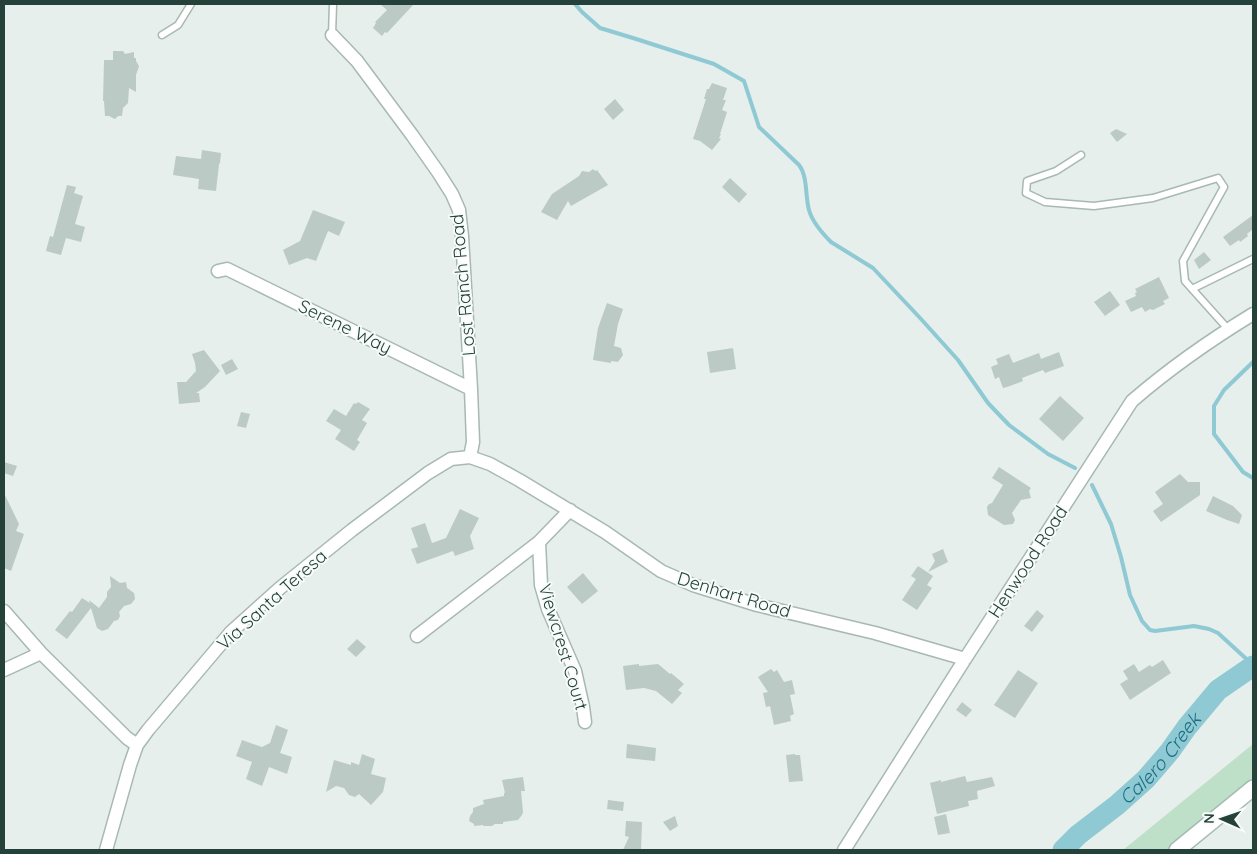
<svg xmlns="http://www.w3.org/2000/svg" width="1257" height="854" font-family="Quicksand,sans-serif">
<rect width="100%" height="100%" fill="#e6efeb"/>
<!-- green -->
<path fill="#bfe0c8" d="M1253,744V781L1177,850H1123Z"/>
<g fill="none" stroke-linecap="round" stroke-linejoin="round">
<!-- stream -->
<path stroke="#8ec9d4" stroke-width="4" d="M575,4L582,12L600,28L633,38L714,64L744,81L759,127L799,165C808,177 805,196 809,210C812,221 823,234 831,242L873,268L921,319L958,360L988,403L1009,425L1048,454L1075,468
M1253,362L1224,390L1214,406V434L1243,472L1253,478
M1092,485L1111,524L1121,557L1130,595L1142,621L1150,630L1155,631L1194,626L1209,629L1218,633L1253,665"/>
<!-- river -->
<path stroke="#8ec9d4" stroke-width="21" id="s1" d="M1063,850L1078,835L1117,805L1146,779L1170,751L1187,727L1218,690L1253,666"/>
</g>
<!-- building -->
<path fill="#bbcac4" d="M380,4H414L387,33L385,32L382,36L373,28L376,23L375,22L387,10Z
M113,51H123L125,54L134,52V58H136V61L139,66L136,75V92L129,88L128,103L123,108L122,116H118L115,119L109,116H105L104,101H103L104,60H113Z
M712,83L727,88L723,100H726L722,110L727,112L720,134H721L719,138L721,139L712,150L700,141L693,139L706,99H704L707,89H709Z
M615,99L624,110L613,120L604,109Z
M1116,129L1127,134L1117,142L1110,133Z
M202,150L221,153L220,163L219,164L216,191L198,189L199,179L173,175L176,156L201,159Z
M593,169L595,171L597,170L608,185L571,206L568,201L557,220L541,212L552,194L579,176L582,171L589,172Z
M730,178L747,194L739,203L722,187Z
M67,185L76,187L74,193L83,196L75,224L85,227L81,242L66,238L61,255L46,251L50,236L53,237Z
M313,210L345,222L339,236L328,231L316,261L307,258L289,265L283,250L300,241Z
M1253,215V229L1247,234L1248,236L1240,242L1239,240L1230,246L1223,237Z
M1204,252L1211,260L1199,269L1194,260Z
M1159,277L1169,298L1163,301L1165,304L1153,310L1150,309L1145,312L1142,307L1131,312L1125,301L1136,296L1135,293L1137,292L1135,289Z
M1110,291L1120,305L1105,316L1094,302Z
M607,303L623,309L618,324L614,346L621,348L623,355L618,362L611,361V363L593,360L598,328Z
M733,348L736,369L710,373L707,352Z
M204,350L220,371L205,387L196,393H199L200,402L179,404L177,382H186L196,371L195,363L192,354Z
M1059,352L1064,366L1045,373L1043,370L1022,378L1023,381L1007,387L1003,388L999,377L995,379L991,367L998,364L996,359L1009,354L1013,363L1039,353L1041,359Z
M232,359L238,369L226,375L221,365Z
M1060,396L1084,418L1063,441L1039,419Z
M358,402L370,409L362,420L367,423L357,440L360,442L354,451L335,439L341,430L326,421L334,409L346,416L354,403L356,404Z
M241,412L250,414L246,428L237,426Z
M4,462L17,466L13,476L4,473Z
M999,467L1031,488L1029,491L1031,498L1021,500L1012,513L1015,520L1013,524L1004,525L988,515L987,507L989,504L992,503L1003,485L992,478Z
M1180,474L1188,482H1200V495L1161,522L1153,511L1163,504L1155,492Z
M4,493L19,524L16,531L24,534L11,571L4,568Z
M1213,496L1233,506L1242,515L1239,524L1227,520L1206,511Z
M460,509L479,518L470,536L474,549L455,556L453,551L417,564L411,549L418,547L411,528L425,523L432,543L446,538Z
M943,549L948,562L928,572L935,561L932,554Z
M918,566L933,576L927,585L932,588L917,610L902,600L916,579L911,576Z
M583,573L598,591L582,604L567,587Z
M110,576L120,583L126,582L127,588L134,593L135,599L131,604L124,606L119,612L120,616L118,620L114,621L108,629L102,631L97,628L91,608L67,639L55,630L70,611L72,612L82,598L90,603L89,600L99,608L107,597V592L111,587Z
M1037,610L1044,616L1032,632L1024,626Z
M357,639L366,647L356,657L347,649Z
M1163,660L1171,673L1130,700L1120,684L1128,679L1123,671L1134,664L1139,672L1150,665L1152,667Z
M639,664V666L658,664L670,674L671,673L684,684L678,690L682,693L672,704L656,691L644,688L626,690L623,666Z
M771,669L774,672L777,670L784,682L792,680L795,694L790,695L794,714L790,716L791,721L774,725L770,706L766,707L763,693L768,692L758,677Z
M1018,670L1038,683L1015,718L994,705Z
M962,702L972,710L966,717L956,710Z
M276,725L288,730L280,753L292,757L287,774L269,767L262,786L246,779L252,762L236,756L242,740L262,747L270,743Z
M627,744L656,748L655,761L626,758Z
M362,754L375,759L371,774L386,778L383,792L371,805L359,794L355,797L349,795L344,788L336,786L326,792L334,760L351,765V762L359,765Z
M795,754V755H800L803,781L789,782L786,755Z
M965,776L967,782L992,777L995,786L977,791L978,799L968,801L969,806L937,814L930,783L941,780V782Z
M523,777L525,791H521L523,812L522,815L518,820L503,822V824H495L492,826H483V825L474,826V824L469,821L470,816L473,812V808L484,804L483,800L504,796V793H505L502,780Z
M608,800L624,802L623,811L607,809Z
M946,814L950,833L938,835L934,817Z
M675,816L678,826L670,831L663,822Z
M626,821L642,822L641,850H623L629,837L625,836Z"/>
<g fill="none" stroke-linecap="round" stroke-linejoin="round">
<!-- lane casing -->
<g stroke="#a8b8b2" stroke-width="9">
<path id="lane" d="M162,35L178,25L191,4
M332,35L333,4
M1081,155L1056,171L1027,181L1026,193L1045,202L1094,206L1153,198L1218,178L1224,187L1183,261L1185,281L1228,329
M1192,289L1253,259"/>
</g>
<!-- street casing -->
<g stroke="#a8b8b2" stroke-width="15">
<path id="street" d="M332,35L357,61L412,135L438,172L452,194L459,210L462,236L471,389L473,442L470,457
M218,271L227,269L471,389
M539,542L541,585L548,609L575,671L583,707L585,722
M4,611L41,653L127,738L137,745
M417,636L539,542L570,510
M4,670L41,653
M106,850L130,765L137,745L148,730L231,632L280,588L352,530L428,473L451,459L470,457L490,464L519,480L605,532L661,571L693,585L757,605L875,633L965,659
M844,850L965,659L1132,401C1169,369 1212,339 1253,314"/>
</g>
<!-- secondary casing -->
<g stroke="#a4bbb3" stroke-width="18">
<path id="secondary" d="M1177,850L1253,788"/>
</g>
<!-- lane -->
<use href="#lane" stroke="#fff" stroke-width="6"/>
<!-- street -->
<use href="#street" stroke="#fff" stroke-width="12"/>
<!-- secondary -->
<use href="#secondary" stroke="#fff" stroke-width="15"/>
</g>
<g text-anchor="middle" stroke-width="4" stroke-linejoin="round" paint-order="stroke">
<!-- street labels -->
<g font-size="18" fill="#24423a" stroke="#f7fbf9">
<text transform="translate(463 285) rotate(-95)" y="6">Lost Ranch Road</text>
<text transform="translate(345 327) rotate(26)" y="6">Serene Way</text>
<text transform="translate(1028 562) rotate(-57)" y="6">Henwood Road</text>
<text transform="translate(734 595) rotate(17)" y="6">Denhart Road</text>
<text transform="translate(272 600) rotate(-42)" y="6">Via Santa Teresa</text>
<text transform="translate(563 647) rotate(73)" y="6">Viewcrest Court</text>
</g>
<!-- water labels -->
<g font-size="19" font-style="italic" fill="#1c6f80" stroke="#f7fbf9">
<text dy="7" stroke="none"><textPath href="#s1" startOffset="134">Calero Creek</textPath></text>
</g>
</g>
<!-- border -->
<rect width="1257" height="854" fill="none" stroke="#24423a" stroke-width="10"/>
<!-- north arrow -->
<g transform="translate(1222 819) rotate(272)" stroke="#f7fbf9" stroke-width="4" paint-order="stroke">
<path d="M0-4L9 19L0 12L-9 19Z" fill="#24423a"/>
<text y="-8" font-size="14" font-weight="bold" text-anchor="middle" fill="#24423a">N</text>
</g>
</svg>
